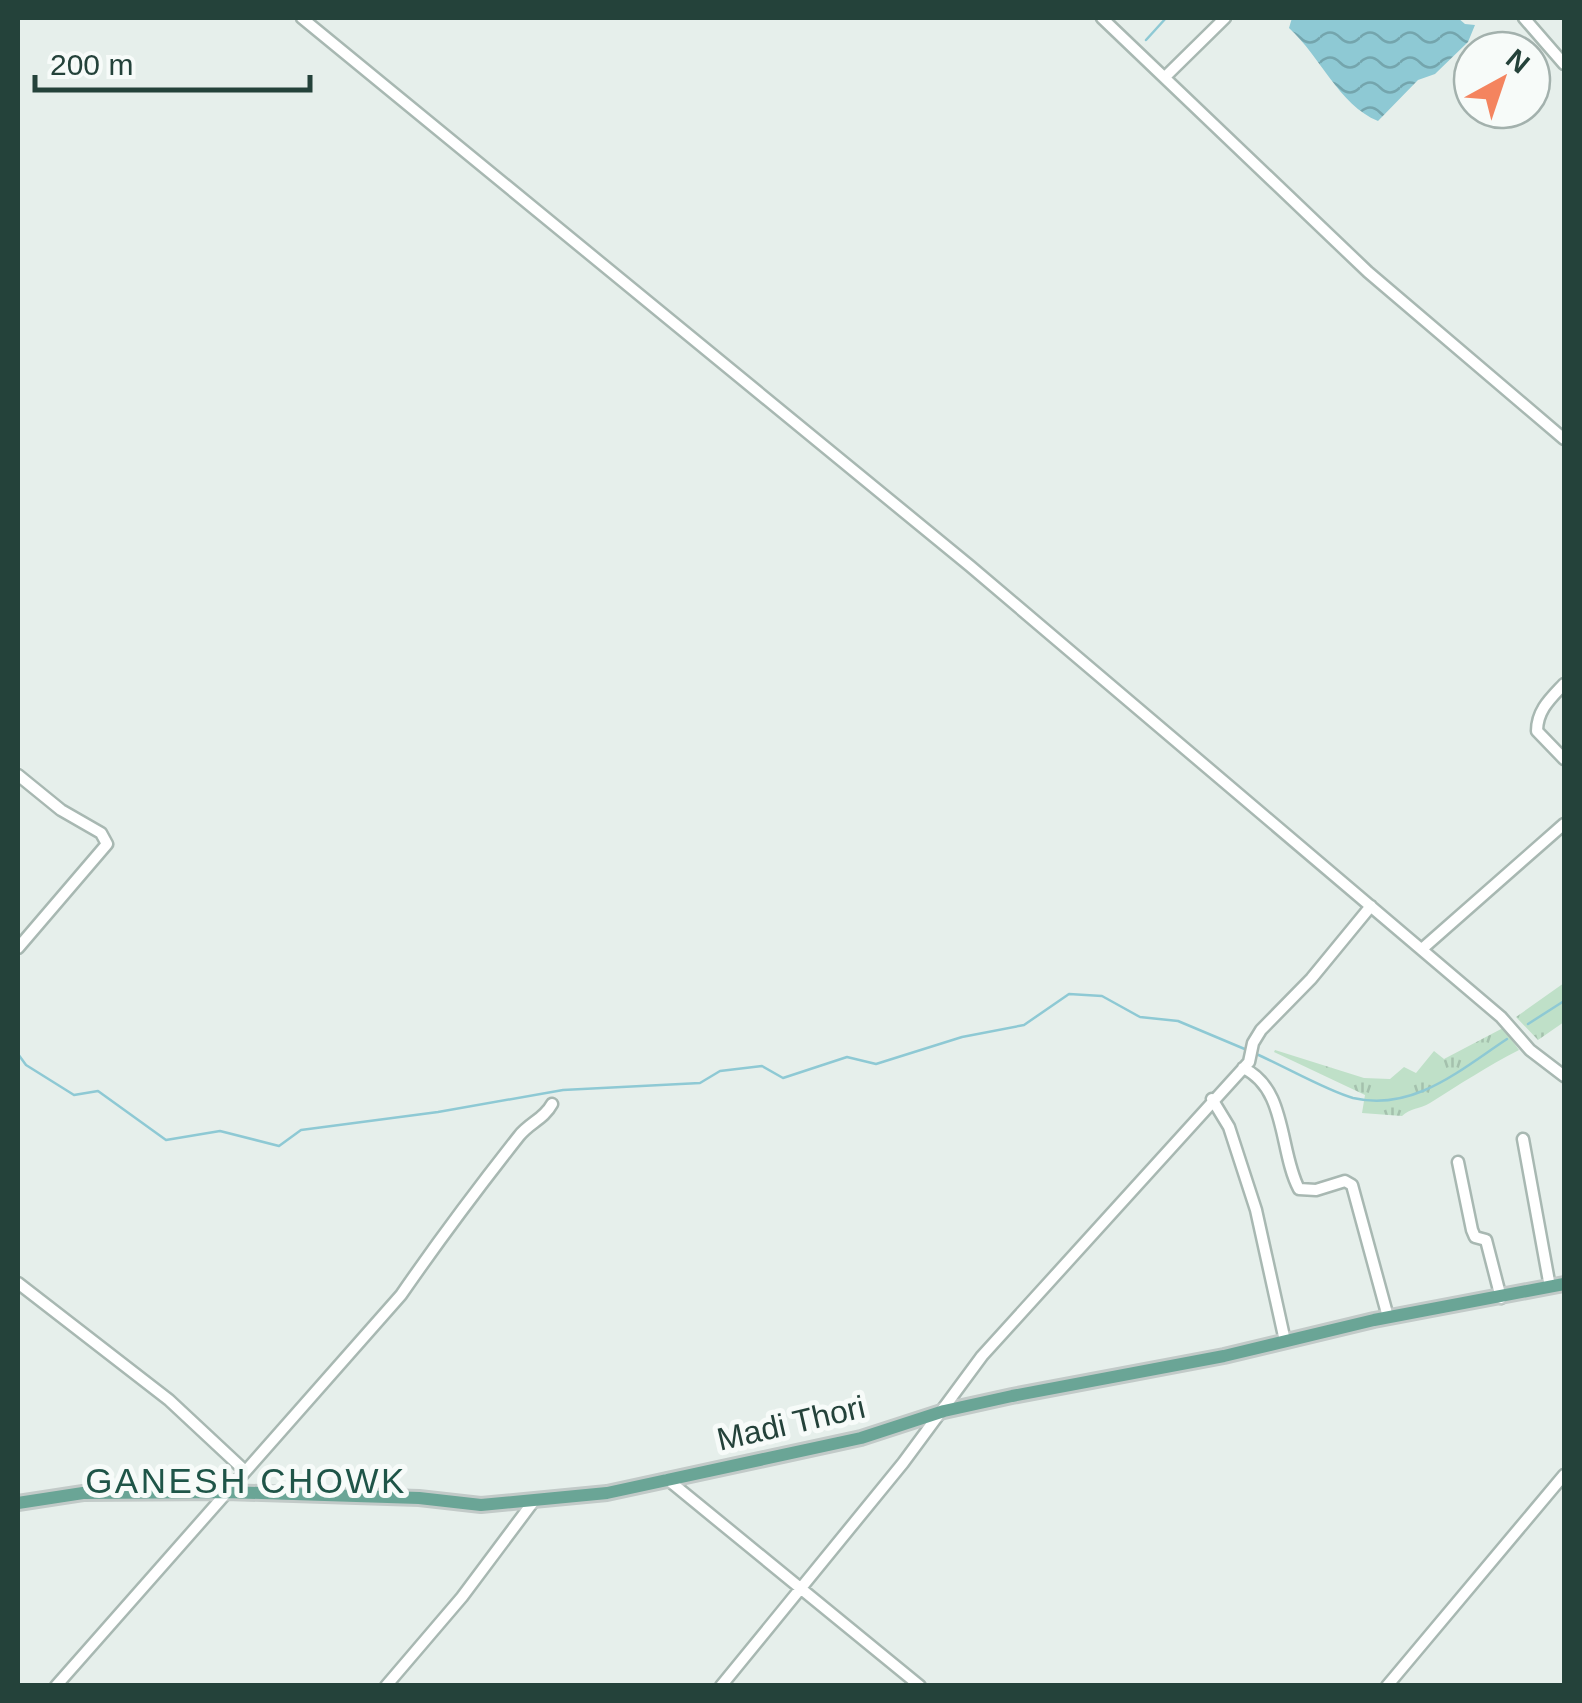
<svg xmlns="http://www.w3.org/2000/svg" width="1582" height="1703" font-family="Arial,sans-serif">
<defs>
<pattern id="grass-tufts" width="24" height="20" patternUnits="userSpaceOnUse" patternTransform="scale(2.5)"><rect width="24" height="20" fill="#bfe0c8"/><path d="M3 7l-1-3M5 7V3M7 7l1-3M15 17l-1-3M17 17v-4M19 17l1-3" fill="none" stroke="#a4c1ad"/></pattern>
<pattern id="water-waves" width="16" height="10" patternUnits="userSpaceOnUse" patternTransform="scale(2.5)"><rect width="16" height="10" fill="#8ec9d4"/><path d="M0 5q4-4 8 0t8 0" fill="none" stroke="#74a5ad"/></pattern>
</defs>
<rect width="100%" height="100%" fill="#e6efeb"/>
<!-- grass -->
<path fill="url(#grass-tufts)" d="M1564,983V1022L1538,1040L1516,1017Z
M1503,1028L1519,1050C1488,1066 1460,1084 1430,1103C1420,1109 1410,1108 1402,1116L1362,1113L1365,1095L1274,1052L1275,1050L1364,1078L1390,1079L1404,1067L1416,1073L1434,1051L1444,1059Z"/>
<!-- water -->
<path fill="url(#water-waves)" d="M1292,18H1458L1465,24L1475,25L1468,42L1435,74L1418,80L1378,121C1339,105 1320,56 1289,28Z"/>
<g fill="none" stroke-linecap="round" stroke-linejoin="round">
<!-- stream -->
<path stroke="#8ec9d4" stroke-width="2.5" d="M1146,40L1166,18
M1528,1024L1564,1001
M1254,1053C1282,1065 1327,1091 1353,1098C1413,1112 1460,1070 1507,1039
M18,1054L26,1065L74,1095L98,1091L166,1140L220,1131L279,1146L301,1130L438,1112L563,1090L700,1083L720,1071L762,1066L783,1078L847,1057L876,1064L962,1037L1024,1025L1069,994L1102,996L1140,1017L1178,1021L1247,1050"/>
<!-- minor casing -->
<g stroke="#a8b8b2" stroke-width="15">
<path id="minor" d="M302,18L970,566L1501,1017L1530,1050L1564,1076
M1102,18L1368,272L1564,439
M1524,18L1564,64
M1166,76L1225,18
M1564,684C1551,698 1537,710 1537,731L1564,759
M18,775L61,810L101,833L107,844L18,948
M1422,949L1564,824
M1243,1068C1287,1088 1279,1151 1299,1189L1316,1190L1345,1181L1352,1185L1388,1317
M1212,1099L1229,1127L1256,1210L1285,1341
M1523,1139L1550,1287
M1458,1162L1472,1230L1475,1237L1486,1240L1501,1298
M18,1283L169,1400L244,1470
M667,1479L920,1686
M56,1686L401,1295C439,1240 478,1188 519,1136C529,1123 544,1119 552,1104
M386,1686L462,1597L533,1502
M721,1686L903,1463L982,1356L1249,1062L1253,1043L1261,1030L1311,979L1371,906
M1387,1686L1564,1475"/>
</g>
<!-- major casing -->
<g stroke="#c2cac8" stroke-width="18">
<path id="major" d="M18,1503L83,1493L226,1492L419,1498L481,1505L607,1493L861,1438L944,1411L1012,1396L1224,1356L1374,1320L1564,1284"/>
</g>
<!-- minor -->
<use href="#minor" stroke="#fff" stroke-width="10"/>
<!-- major -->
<use href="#major" stroke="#6aa596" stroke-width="12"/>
</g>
<g text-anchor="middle" stroke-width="10" stroke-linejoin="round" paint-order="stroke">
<!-- street labels -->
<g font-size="32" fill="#24423a" stroke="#f7fbf9">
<text transform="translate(791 1423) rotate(-13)" y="11">Madi Thori</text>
</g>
<!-- neighbourhood labels -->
<g font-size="35" letter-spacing="2.5" fill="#1f5548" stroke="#f7fbf9">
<text x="246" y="1493">GANESH CHOWK</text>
</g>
</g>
<!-- border -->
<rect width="1582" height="1703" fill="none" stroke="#24423a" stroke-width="40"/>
<!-- north arrow -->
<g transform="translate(1502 80) rotate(40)"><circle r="48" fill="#f7fbf9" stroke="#a3b1ad" stroke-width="2.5"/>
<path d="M0-8L18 38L0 25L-18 38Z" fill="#f4845f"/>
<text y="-15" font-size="28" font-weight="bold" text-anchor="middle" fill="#24423a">N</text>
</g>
<!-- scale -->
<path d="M35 75v15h275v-15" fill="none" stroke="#24423a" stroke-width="5"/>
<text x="50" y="75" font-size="30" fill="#24423a" stroke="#f7fbf9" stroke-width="8" paint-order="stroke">200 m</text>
</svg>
